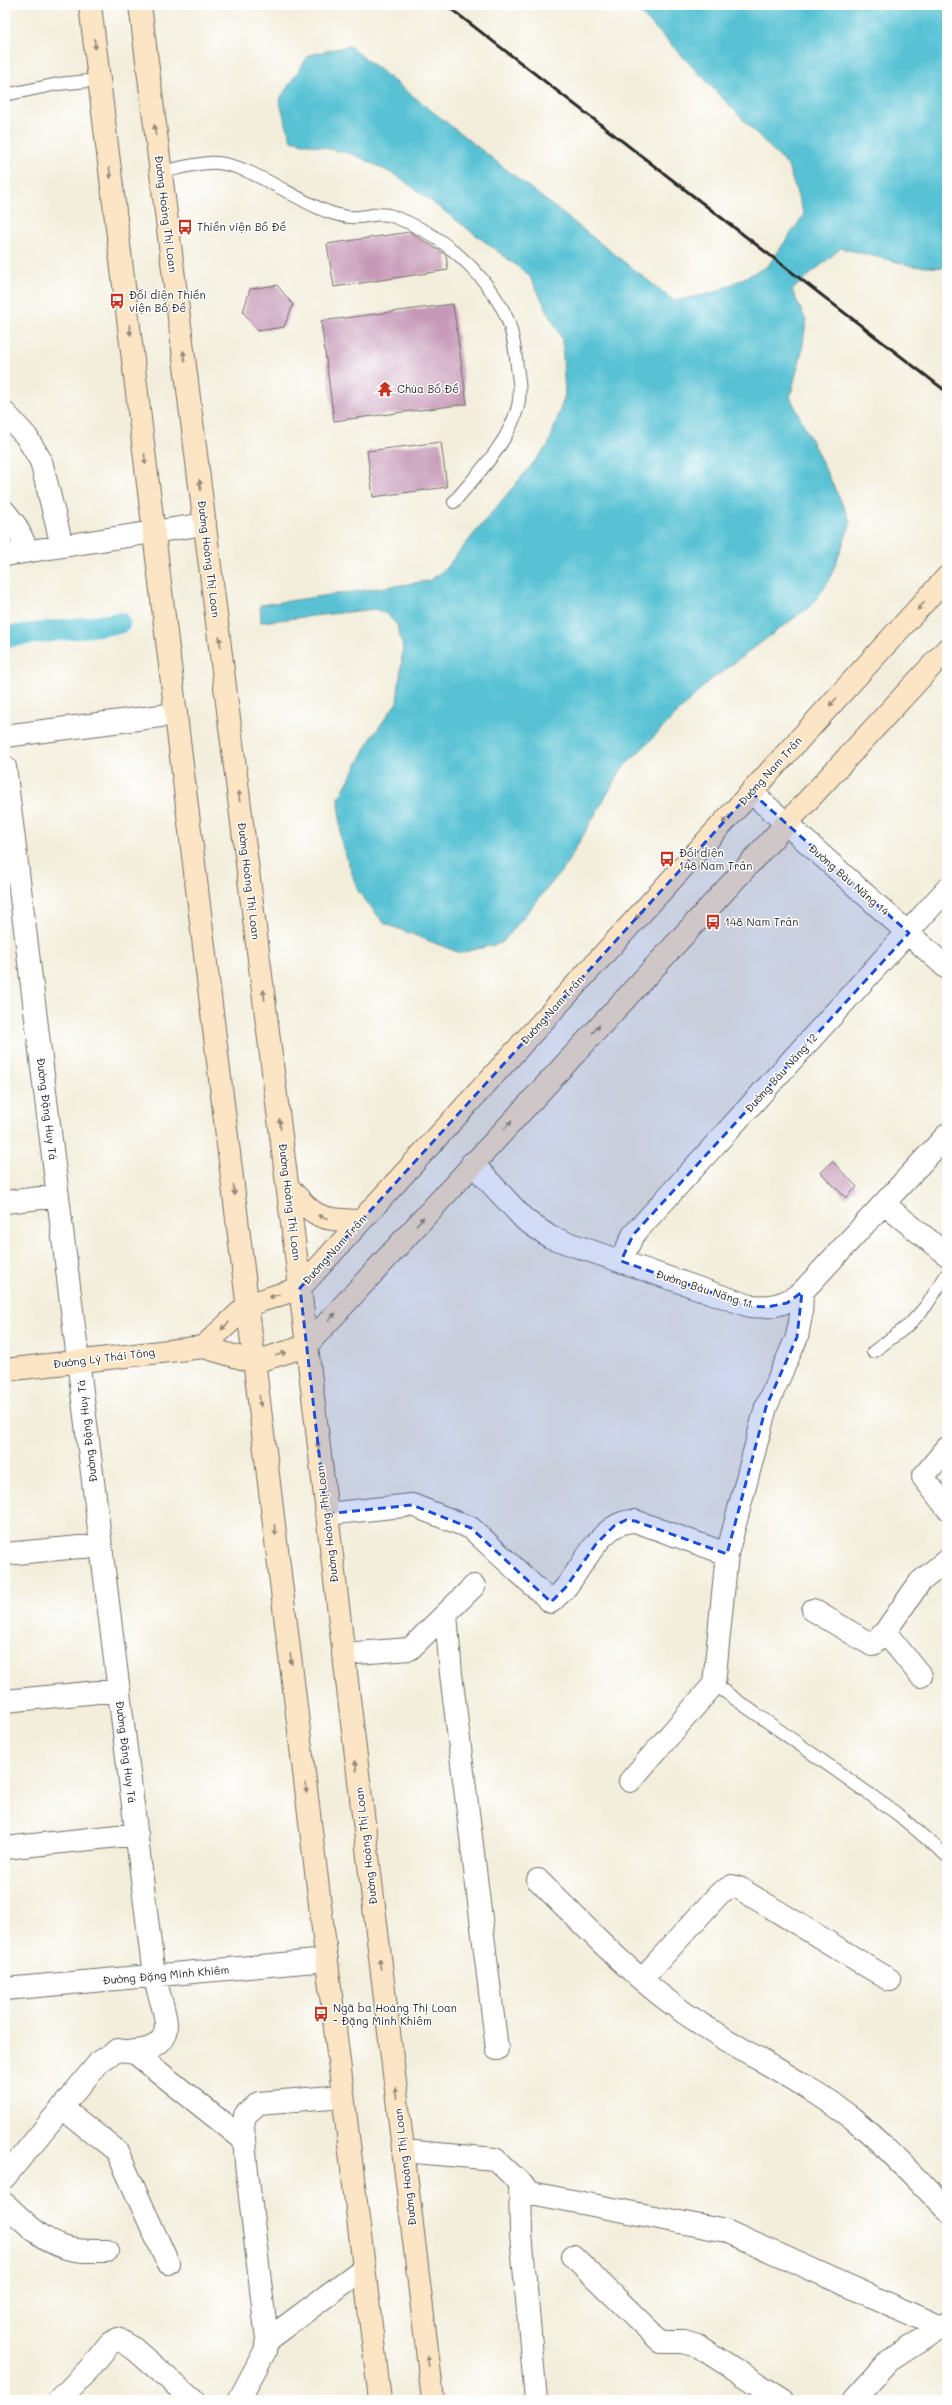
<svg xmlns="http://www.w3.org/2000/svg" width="952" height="2405" font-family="Mali,sans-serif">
<rect width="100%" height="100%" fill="#fff"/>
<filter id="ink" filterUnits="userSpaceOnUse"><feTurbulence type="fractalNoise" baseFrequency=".025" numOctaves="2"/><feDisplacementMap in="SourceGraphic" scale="8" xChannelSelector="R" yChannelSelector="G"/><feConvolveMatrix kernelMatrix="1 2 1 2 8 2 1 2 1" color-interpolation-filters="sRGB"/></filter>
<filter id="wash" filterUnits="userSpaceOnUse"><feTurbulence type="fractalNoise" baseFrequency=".012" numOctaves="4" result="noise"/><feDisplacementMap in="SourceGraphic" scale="16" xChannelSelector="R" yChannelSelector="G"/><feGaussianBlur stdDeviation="0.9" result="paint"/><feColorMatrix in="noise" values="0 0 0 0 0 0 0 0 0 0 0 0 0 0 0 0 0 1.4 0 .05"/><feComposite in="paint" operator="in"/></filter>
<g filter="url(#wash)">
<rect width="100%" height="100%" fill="#f3eedb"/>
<!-- water -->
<path fill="#58c2d4" stroke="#427680" d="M633,5H947V268L913,266L841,248L792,290L806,321L802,351L790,397L851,522L830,579L813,604L708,682L621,770L564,868L502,943L460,953L384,923L358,891L341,841L339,798L372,737L397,702L400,677L403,648L397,625L387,614L374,609L261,622L260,605L429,581L444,570L549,444L565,395L562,339L529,275L399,177L356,155L291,140L279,100L309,55L349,46L674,301L714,293L768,266L804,215L788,166Z"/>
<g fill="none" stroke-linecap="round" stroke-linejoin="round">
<!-- canal -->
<path stroke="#58c2d4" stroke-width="21" d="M5,637L120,623"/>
</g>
<g id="blocks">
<!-- building -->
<path fill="#c699b7" d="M410,232L446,255L448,270L334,287L327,244Z
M277,285L293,305L284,327L258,331L243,312L250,289Z
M453,304L467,404L334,421L321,321Z
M441,442L447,487L373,497L367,451Z
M832,1161L857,1187L846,1198L821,1173Z"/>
</g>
</g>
<g filter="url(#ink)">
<use href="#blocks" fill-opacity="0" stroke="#716f69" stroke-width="1"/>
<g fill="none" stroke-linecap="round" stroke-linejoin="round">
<!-- lane casing -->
<g stroke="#716f69" stroke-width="14">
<path id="lane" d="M5,95L58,84L99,80
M161,172C176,169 193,164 209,163C244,160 293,199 326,211C336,215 349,218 359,217C371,216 381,212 392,216C438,232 478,266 502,308C512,325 515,347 517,367C519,380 521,393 518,406C509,443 477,474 454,502
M873,1352L909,1325L926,1306L947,1274
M714,1684L896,1813L947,1856"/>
</g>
<!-- street casing -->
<g stroke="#716f69" stroke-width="24">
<path id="street" d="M5,413L26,436L41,461L62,546
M5,512L16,526L28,551
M5,555L205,524
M5,736L176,714
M5,767L154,1976C157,1989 166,2012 166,2025C166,2051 137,2053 118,2050L100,2061L5,2177
M751,792L947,968
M472,1163L525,1220L550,1237L750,1306C771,1308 785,1305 802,1292L947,1135
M5,1202L58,1196
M884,1204L947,1255
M621,1261L633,1235L947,889
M947,1448L923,1477L947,1508
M326,1514L412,1505L471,1528L551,1602C556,1597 562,1592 566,1587C584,1565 602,1520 635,1521L727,1554
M5,1554L101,1545
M813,1610L872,1645L885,1632L920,1582L947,1560
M446,1614L451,1674L497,2049
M885,1632L921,1676
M343,1654L410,1649L474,1586
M5,1701L119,1690
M630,1781L714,1684L727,1554L766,1407L797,1337L801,1315L802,1292
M5,1848L137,1834
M538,1880C580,1921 622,1966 668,2001C726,2045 794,2074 852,2118C886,2145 916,2179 947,2210
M642,1979L720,1893L732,1886L739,1888L890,1980
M5,1989L327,1960
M135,2053L244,2140
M62,2108L117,2151L168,2263
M403,2151L495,2159L531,2193L726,2231L940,2327
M520,2183L521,2234L536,2400
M5,2204C22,2219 41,2240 63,2247C76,2252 92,2251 107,2251
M573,2256L661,2342H683L698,2346L783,2400
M267,2340L364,2268
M59,2400L89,2369L110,2343L118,2339L133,2348L193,2400
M239,2400L265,2351L267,2340L246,2163L243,2127L245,2115L259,2103L343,2096
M854,2400L889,2361L947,2323"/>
</g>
<!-- secondary casing -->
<g stroke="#716f69" stroke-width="24">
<path id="secondary" d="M90,5L380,2400
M140,5L300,1288L433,2400
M288,1187C317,1219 318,1219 361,1221
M203,1347L248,1305L300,1288L947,577
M5,1370L203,1347L255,1362L306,1346L947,649"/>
</g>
<!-- lane -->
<use href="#lane" stroke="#fff" stroke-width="12"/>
<!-- street -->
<use href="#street" stroke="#fff" stroke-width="22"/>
<!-- secondary -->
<use href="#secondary" stroke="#fce5c4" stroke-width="22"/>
<!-- rail -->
<path stroke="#2b2b2b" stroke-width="3" d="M446,5L947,392"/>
</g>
<!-- one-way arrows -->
<defs><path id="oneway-solid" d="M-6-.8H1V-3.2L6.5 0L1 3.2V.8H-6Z"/></defs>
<g fill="#948878">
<use href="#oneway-solid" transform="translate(95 44) rotate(83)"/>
<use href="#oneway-solid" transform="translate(155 130) rotate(-97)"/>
<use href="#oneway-solid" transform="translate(110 173) rotate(83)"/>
<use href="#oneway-solid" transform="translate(130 330) rotate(83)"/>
<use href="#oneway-solid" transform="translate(184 356) rotate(-97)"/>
<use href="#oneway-solid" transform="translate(145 459) rotate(83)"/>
<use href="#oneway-solid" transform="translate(200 485) rotate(-97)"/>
<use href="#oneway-solid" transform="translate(921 606) rotate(132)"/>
<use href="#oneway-solid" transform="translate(220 642) rotate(-97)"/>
<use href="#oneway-solid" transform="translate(833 702) rotate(132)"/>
<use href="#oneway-solid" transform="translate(239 796) rotate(-97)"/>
<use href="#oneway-solid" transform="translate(726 819) rotate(132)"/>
<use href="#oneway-solid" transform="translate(639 915) rotate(132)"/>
<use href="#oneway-solid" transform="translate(264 995) rotate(-97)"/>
<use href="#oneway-solid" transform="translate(596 1029) rotate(-47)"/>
<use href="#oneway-solid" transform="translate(280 1124) rotate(-97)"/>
<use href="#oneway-solid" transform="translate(508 1125) rotate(-47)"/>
<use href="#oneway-solid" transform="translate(234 1190) rotate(83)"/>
<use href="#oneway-solid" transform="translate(323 1217) rotate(-162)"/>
<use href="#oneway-solid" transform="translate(420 1221) rotate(-48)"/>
<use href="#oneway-solid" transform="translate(274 1296) rotate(162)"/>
<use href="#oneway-solid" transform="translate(332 1317) rotate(-48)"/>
<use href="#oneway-solid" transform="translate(225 1326) rotate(137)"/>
<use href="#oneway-solid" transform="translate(281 1354) rotate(-18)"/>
<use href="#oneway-solid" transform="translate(260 1401) rotate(83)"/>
<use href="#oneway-solid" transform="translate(318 1447) rotate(-97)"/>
<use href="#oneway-solid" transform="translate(275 1530) rotate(83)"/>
<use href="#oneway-solid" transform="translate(291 1659) rotate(83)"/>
<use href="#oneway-solid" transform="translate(356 1766) rotate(-97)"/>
<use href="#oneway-solid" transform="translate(306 1788) rotate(83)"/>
<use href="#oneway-solid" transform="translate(380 1964) rotate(-97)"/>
<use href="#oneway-solid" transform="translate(396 2093) rotate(-97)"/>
<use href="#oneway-solid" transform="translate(428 2361) rotate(-97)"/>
</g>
</g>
<!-- marked area -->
<path fill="#1d4ed8" fill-opacity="0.2" stroke="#1d4ed8" stroke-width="3" stroke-dasharray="8 5" stroke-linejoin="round" d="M751,792L909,933L633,1235L621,1261L750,1306L767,1307L787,1303L802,1292L797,1337L766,1407L727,1554L635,1521L626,1520L614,1526L596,1544L566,1587L551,1602L471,1528L412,1505L326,1514L300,1288Z"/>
<!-- icons -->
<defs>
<g id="bus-bare" transform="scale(1.2)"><path d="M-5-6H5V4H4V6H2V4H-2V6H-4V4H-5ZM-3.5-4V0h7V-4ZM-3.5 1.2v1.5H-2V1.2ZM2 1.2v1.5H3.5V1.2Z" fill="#c8321e" stroke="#fff" stroke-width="2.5" paint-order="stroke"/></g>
<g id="temple-bare" transform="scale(1.2)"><path d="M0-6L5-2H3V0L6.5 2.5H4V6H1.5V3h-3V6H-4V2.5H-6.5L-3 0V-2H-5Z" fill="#c8321e" stroke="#fff" stroke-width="2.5" paint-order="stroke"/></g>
</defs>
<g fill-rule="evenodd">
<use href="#bus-bare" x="185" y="227"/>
<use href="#bus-bare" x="117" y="301"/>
<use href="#temple-bare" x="385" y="389"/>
<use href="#bus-bare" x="667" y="859"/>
<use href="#bus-bare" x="713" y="922"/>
<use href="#bus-bare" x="321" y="2014"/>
</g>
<g text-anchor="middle" stroke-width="3" stroke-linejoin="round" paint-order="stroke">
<!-- street labels -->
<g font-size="11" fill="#2b2b2b" stroke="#fff">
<text transform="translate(166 214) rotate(83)" y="4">Đường Hoàng Thị Loan</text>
<text transform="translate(209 559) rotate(83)" y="4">Đường Hoàng Thị Loan</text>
<text transform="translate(770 771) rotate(-48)" y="4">Đường Nam Trân</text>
<text transform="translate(849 880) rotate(41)" y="4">Đường Bàu Năng 14</text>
<text transform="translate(249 881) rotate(83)" y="4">Đường Hoàng Thị Loan</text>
<text transform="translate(552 1010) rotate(-48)" y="4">Đường Nam Trân</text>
<text transform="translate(781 1073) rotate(-48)" y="4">Đường Bàu Năng 12</text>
<text transform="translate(47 1109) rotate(83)" y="4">Đường Đặng Huy Tá</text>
<text transform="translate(290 1202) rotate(83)" y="4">Đường Hoàng Thị Loan</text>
<text transform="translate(334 1250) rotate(-48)" y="4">Đường Nam Trân</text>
<text transform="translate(704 1289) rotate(18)" y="4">Đường Bàu Năng 11</text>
<text transform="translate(104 1358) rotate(-7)" y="4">Đường Lý Thái Tông</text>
<text transform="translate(87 1431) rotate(-97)" y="4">Đường Đặng Huy Tá</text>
<text transform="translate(327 1524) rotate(-97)" y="4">Đường Hoàng Thị Loan</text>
<text transform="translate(126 1752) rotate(83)" y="4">Đường Đặng Huy Tá</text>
<text transform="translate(366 1846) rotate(-97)" y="4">Đường Hoàng Thị Loan</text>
<text transform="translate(166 1975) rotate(-5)" y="4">Đường Đặng Minh Khiêm</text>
<text transform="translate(405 2167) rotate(-97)" y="4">Đường Hoàng Thị Loan</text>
</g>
<!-- poi labels -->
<g font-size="11" fill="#2b2b2b" stroke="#fff" text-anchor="start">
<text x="197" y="231">Thiền viện Bồ Đề</text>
<text x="129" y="299">Đối diện Thiền<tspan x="129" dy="13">viện Bồ Đề</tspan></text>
<text x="397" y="393">Chùa Bồ Đề</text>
<text x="679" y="857">Đối diện<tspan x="679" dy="13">148 Nam Trân</tspan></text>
<text x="725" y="926">148 Nam Trân</text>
<text x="333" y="2012">Ngã ba Hoàng Thị Loan<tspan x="333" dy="13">- Đặng Minh Khiêm</tspan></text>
</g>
</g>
<!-- margin -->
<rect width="952" height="2405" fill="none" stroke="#fff" stroke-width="20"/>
</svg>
